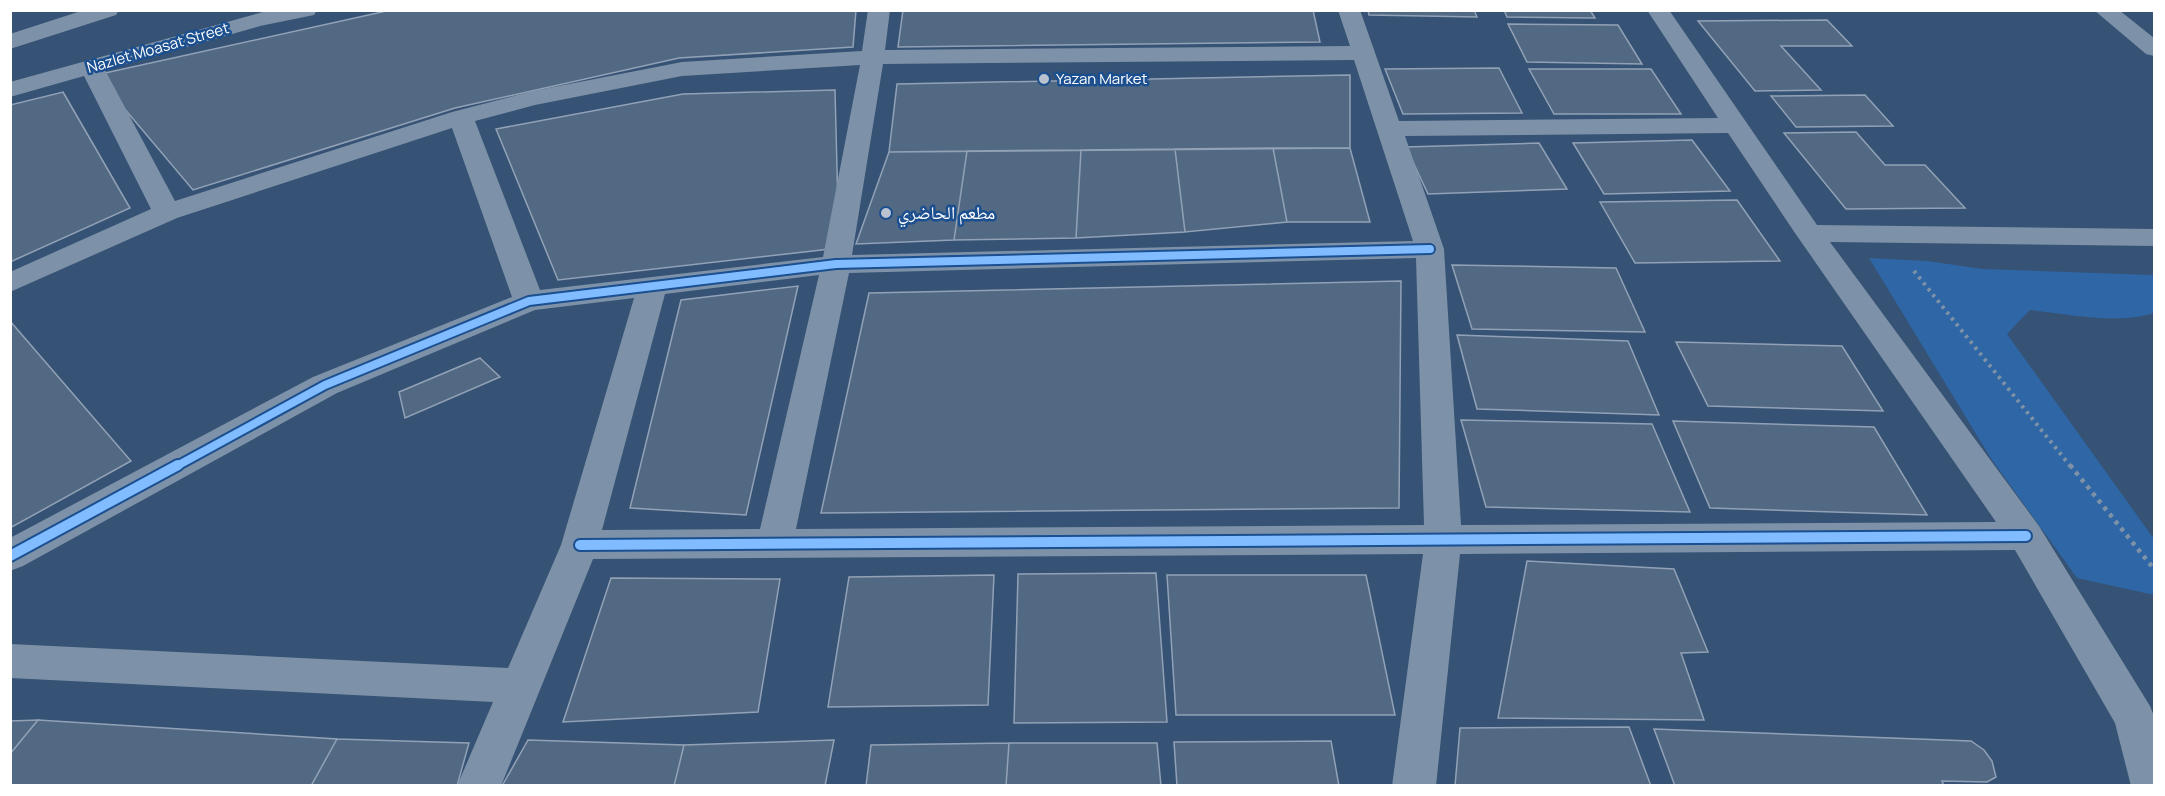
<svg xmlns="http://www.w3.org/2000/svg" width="2165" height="796" font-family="Manrope,'Noto Naskh Arabic',sans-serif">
<rect width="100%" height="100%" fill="#365274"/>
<!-- green -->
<path fill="#2f66a5" d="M1869,258L1927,261L1983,269L2154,275V313C2116,325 2069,314 2030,310L2007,334L2154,539V595L2077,578L1990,457Z"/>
<!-- building -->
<path fill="#526984" stroke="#92a2b6" stroke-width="1.5" d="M391,10H856L853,47L679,58L455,108L193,190L96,75Z
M903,10H1313L1320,42L898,47Z
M1368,10H1474L1477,17L1369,15Z
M1504,10H1590L1595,18L1507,17Z
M1827,20L1852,46H1781L1821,90L1755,91L1698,21Z
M1508,24L1618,25L1642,64L1527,62Z
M1499,68L1522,113L1403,114L1385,69Z
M1529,69H1651L1681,114H1554Z
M1350,75V148L889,152L897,84Z
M835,90L839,248L558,280L496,129L683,94Z
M63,92L130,208L10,262V105Z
M1865,95L1893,126L1796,127L1771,96Z
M1856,132L1885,165H1925L1965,208L1846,209L1784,133Z
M1692,140L1730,191L1604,194L1573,143Z
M1539,143L1567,189L1428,194L1406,147Z
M1273,148H1350L1370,222H1287Z
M1273,148L1287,222L1185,232L1175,149Z
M1175,149L1185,232L1076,238L1081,150Z
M1081,150L1076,238L954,240L967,151Z
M967,151L954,240L856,244L889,152Z
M1737,200L1780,261L1635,263L1600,202Z
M1452,265L1616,268L1645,332L1472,329Z
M1401,281L1399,508L821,513L869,293Z
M798,286L746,515L630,508L681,300Z
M10,321L131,461L10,528Z
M1457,335L1628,341L1659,415L1477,409Z
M1676,342L1842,346L1883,411L1708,406Z
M480,358L500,377L405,418L399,392Z
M1461,420L1652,424L1690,512L1486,507Z
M1673,421L1874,427L1927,515L1710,508Z
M1527,561L1674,569L1708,652L1681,653L1704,720L1498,718Z
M1156,573L1167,722L1014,723L1018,574Z
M994,575L988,705L828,707L849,577Z
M1167,575H1366L1395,715H1176Z
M611,578L780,579L758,712L563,722Z
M38,720L337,739L311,786H10V754Z
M38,720L10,754V721Z
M1629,727L1651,786H1455L1460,728Z
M1654,729L1971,741L1984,750L1992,761L1996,777L1987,782L1942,781L1944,786H1675Z
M337,739L469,743L457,786H311Z
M528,740L684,745L674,786H502Z
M834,740L825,786H674L684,745Z
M1331,741L1339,786H1177L1174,742Z
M1009,743H1157L1161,786H1006Z
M1009,743L1006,786H866L871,745Z"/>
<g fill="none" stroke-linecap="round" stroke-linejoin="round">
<!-- path-far1 -->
<path stroke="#7d92a8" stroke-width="4" stroke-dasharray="3 4.5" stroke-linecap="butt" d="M1914,271L2071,467"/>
<!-- path -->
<path stroke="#7d92a8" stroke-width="4.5" stroke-dasharray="4 5" stroke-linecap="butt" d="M2070,465L2154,569"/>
<!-- minor -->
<path fill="#7d92a8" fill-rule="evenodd" d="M84,10H119L116,15L10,49V34Z
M270,10H317L314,15L260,26L105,70L175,201L452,112L533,91L682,62L862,51L868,10H890L885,50L1350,46L1338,10H1360L1399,121L1718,118L1647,10H1669L1817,225L2154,229V246L1830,242L2039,526L2150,706L2154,716V786H2131L2115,723L2015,550L1460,554L1436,786H1392L1423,554L593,559L501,786H457L493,702L10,678V644L508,668L561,545L634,298L535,310L337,393L23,566L10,571V538L313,377L512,297L452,128L177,218L10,292V272L151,209L84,76L10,97V82ZM1354,60L1413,241L852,255L883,64ZM860,65L823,257L540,290L475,121L535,105L682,76ZM1728,133L1795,233L1996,522L1461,525L1444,249L1405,136ZM1416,258L1424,525L796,529L849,273ZM819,275L760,529L602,530L665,294Z
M2094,10H2119L2154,38V56L2146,54Z"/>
<!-- cycleway-far1 casing -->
<g stroke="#1b4f8f" stroke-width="12">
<path id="cycleway-far1" d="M175,467L325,385L529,301L836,264L1430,249"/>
</g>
<!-- cycleway casing -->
<g stroke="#1b4f8f" stroke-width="14">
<path id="cycleway" d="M580,545L2026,536
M10,556L178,465"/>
</g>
<!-- cycleway-far1 -->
<use href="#cycleway-far1" stroke="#80bcff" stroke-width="8"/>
<!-- cycleway -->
<use href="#cycleway" stroke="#80bcff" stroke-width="10"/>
</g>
<!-- markers -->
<g fill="#b9c2ce" stroke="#1b4f8f" stroke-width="2">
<circle cx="1044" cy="79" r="6"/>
<circle cx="886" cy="213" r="6"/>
</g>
<g text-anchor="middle" stroke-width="5" stroke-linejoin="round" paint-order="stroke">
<!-- far-street labels -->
<g font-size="15" fill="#fff" stroke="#1b4f8f">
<text transform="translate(158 48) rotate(-16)" y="5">Nazlet Moasat Street</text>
</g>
<!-- far-poi labels -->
<g font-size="15" fill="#fff" stroke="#1b4f8f" text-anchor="start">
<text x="1056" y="84">Yazan Market</text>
</g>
<!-- poi labels -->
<g font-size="18" fill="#fff" stroke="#1b4f8f" text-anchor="start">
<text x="898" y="219">مطعم الحاضري</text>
</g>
</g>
<!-- border -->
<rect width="2165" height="796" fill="none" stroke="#ffffff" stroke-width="24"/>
</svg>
